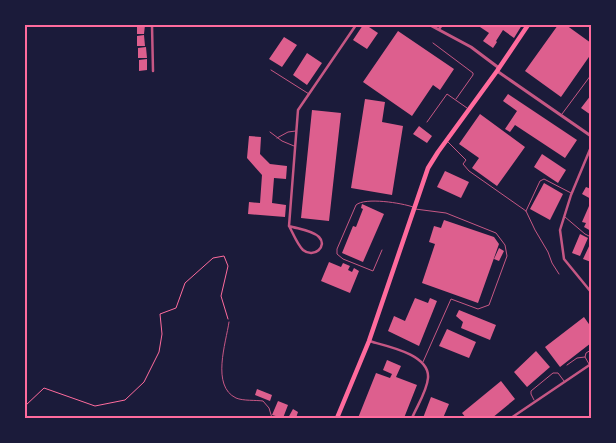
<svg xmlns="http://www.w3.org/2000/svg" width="616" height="443" font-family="'PT Sans Narrow',sans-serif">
<rect width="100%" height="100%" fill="#1b1b3a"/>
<!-- building -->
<path fill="#dd5f8e" d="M137,25H145L144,34H137Z
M363,25H366L378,33L367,49L353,40Z
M477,25H522L514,38L503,30L496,41L497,42L493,48L483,41L489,33Z
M558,25H566L591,43V54L561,97L525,71Z
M398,31L454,69L440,90L433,85L412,116L363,82Z
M144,35L145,46H137V36Z
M284,37L297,45L282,67L269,59Z
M146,47L147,58H138V48Z
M307,53L322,63L307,85L293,75Z
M147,59V70L139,71V60Z
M508,94L577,140L565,158L515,125L510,132L505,129L517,111L503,101Z
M591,95V115L581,108Z
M365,99L385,102L382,122L403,126L392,195L351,188Z
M312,110L341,113L329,221L301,218Z
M480,114L525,147L497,186L472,168L479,158L459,144Z
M419,126L432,136L427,143L413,134Z
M249,136L261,137L260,154L270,164L287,166L286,179L274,178L272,203L286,205L285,217L248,214L249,202L260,203L262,175L247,158Z
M542,154L566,170L558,183L534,167Z
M445,171L469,182L461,198L437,187Z
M544,183L563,194L550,220L530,209Z
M586,187L591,189V199L582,194Z
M362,204L384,214L363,262L342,253L353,226L356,227L363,209L361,208Z
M589,206L591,207V231L584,227L586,223L582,222Z
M444,220L494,237L499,244L478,303L422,283L435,244L429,242L434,226L441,228Z
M580,234L588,238L580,256L572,253Z
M591,242V262L583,259Z
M499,248L504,251L499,261L494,259Z
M329,262L341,267L343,263L350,266L348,270L352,272L354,268L359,271L350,293L321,281Z
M415,298L428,303L430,298L437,301L419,346L388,331L394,316L405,321Z
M459,310L496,325L490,340L461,328L463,322L456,316Z
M584,317L591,327V343L560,367L545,347Z
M447,329L476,342L469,358L439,346Z
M536,351L550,367L527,387L514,372Z
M387,360L401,366L396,377L417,385L404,418H358L376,373L390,378L392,374L383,370Z
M501,381L515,399L492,418H466L462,413Z
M257,389L272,395L270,401L255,395Z
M431,397L449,404L443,418H423Z
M278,401L288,405L283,418L272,415Z
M293,409L298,412L296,418H288Z"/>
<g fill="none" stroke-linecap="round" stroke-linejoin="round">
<!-- path -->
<path stroke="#ff6b9d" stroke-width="1" d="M25,406L44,388L95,406L125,400L144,382L159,352L162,334L160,314L176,308L185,283L213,258L224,256L228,266L221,296L228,319"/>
<!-- service -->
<path stroke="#c65784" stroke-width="1" d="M433,43L473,73V75L456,99
M271,70L309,94
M562,114L591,75
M427,122L447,94L467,108
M270,132L282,141L294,146
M277,138L288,132L296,131
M447,141L466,160L463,164L469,171L526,211L535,230L548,252L552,263L559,274
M415,209L446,213L496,233L505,245L507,256L489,305L478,309L451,299L423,362
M526,211L540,181L544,179L571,193
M565,217L585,234L591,237
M382,250L373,271L343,259L337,254V249L356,205C365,197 402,203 413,207
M229,322C226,343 211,386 236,398C243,401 256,400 263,401L269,408L272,418
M589,364L585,357L586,353L591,350
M567,365L577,358L585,357
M534,400L531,394V391L553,373H558L564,381"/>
<!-- minor -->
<path stroke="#c65784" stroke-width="2.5" d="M152,25L153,71
M439,29L442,25
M591,147L571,195L560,230L564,259L591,292
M289,226C293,233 297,244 303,250C314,259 328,246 319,237C312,230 298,229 289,226L298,110L356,25
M369,341C386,346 430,354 428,378C427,391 417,406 412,418
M511,418L591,364"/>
<!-- tertiary -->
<path stroke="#c65784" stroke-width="3" d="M430,25L471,47L499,68
M497,71L591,136"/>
<!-- trunk -->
<path stroke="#ff6b9d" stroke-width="4.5" d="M337,418L369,341L428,168L438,152L497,71L528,25"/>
</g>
<!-- border -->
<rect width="616" height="443" fill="none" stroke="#1b1b3a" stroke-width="52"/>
<rect x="26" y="26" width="564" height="391" fill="none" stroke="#ff6b9d" stroke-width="2"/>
</svg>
